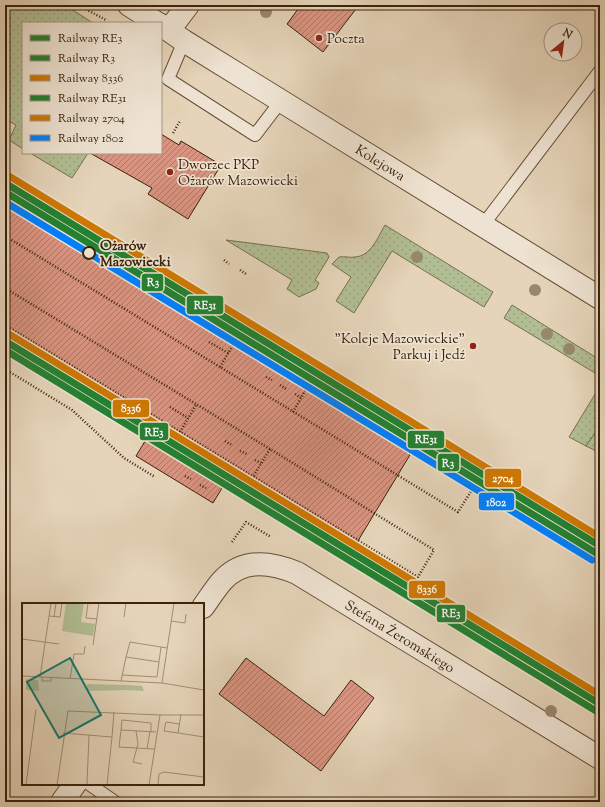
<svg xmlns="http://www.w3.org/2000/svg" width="605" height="807" font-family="'Sorts Mill Goudy',serif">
<defs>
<pattern id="grass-dots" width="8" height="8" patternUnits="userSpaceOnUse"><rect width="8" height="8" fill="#b1bd92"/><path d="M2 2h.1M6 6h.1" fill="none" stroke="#99a27d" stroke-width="1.8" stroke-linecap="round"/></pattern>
<pattern id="forest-crowns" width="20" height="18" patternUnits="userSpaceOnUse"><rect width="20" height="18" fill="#b1bd92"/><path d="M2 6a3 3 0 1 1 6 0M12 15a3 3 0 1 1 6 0" fill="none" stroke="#99a27d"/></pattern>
<pattern id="building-hatch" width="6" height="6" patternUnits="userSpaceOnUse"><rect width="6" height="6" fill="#d89481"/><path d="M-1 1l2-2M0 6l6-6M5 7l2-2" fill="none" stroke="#b07868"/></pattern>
</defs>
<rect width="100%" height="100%" fill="#e5d4b9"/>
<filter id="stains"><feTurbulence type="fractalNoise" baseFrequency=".005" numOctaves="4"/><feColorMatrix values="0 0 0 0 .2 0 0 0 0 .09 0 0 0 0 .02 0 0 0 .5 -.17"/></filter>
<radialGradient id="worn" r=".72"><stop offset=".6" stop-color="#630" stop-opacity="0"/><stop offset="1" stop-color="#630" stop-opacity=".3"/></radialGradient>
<!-- grass -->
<path fill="url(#grass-dots)" stroke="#76704e" d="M5,5H65L93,23H23V149L9,140L16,125L5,119Z
M30,153H88L72,178Z
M385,225L493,292L484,307L392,251L354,313L336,301L351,277L332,264L339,257C345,256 350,258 355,257C371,256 378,237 385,225Z
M226,240L327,253L329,257L315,280L319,283L316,289L299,297L287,289L292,280Z
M512,305L600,360V376L504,318Z
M600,386V426L586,446L569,437Z"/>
<!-- forest -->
<path fill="url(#forest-crowns)" stroke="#76704e" d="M600,426V453L586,446Z"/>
<!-- building -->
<path fill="url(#building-hatch)" stroke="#3b220b" d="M301,5H359L323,52L287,24Z
M161,134L179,145L181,141L221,165L188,219L148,194L152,188L90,153H161Z
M5,195L416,445L356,544L233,470L213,503L136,456L156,423L5,331Z
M246,658L324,716L351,680L374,698L321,771L219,694Z"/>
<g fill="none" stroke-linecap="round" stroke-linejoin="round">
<!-- service casing -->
<g stroke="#664e36" stroke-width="14">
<path id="service" d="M184,41L168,79L255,135L281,101
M483,225L600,71
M89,784L115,802"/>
</g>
<!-- minor casing -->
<g stroke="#664e36" stroke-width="24">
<g id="minor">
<path id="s1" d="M203,607C209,599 215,589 222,581C243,558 271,562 297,573L600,758"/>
<path d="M62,802L75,784"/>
</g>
</g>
<!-- tertiary casing -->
<g stroke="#664e36" stroke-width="24">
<g id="tertiary">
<path d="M129,5L157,23"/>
<path id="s2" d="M161,25L184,41L600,298"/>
<path d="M169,30L188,5"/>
</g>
</g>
<!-- path -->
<path stroke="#3b220b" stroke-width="2.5" stroke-dasharray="1 2" stroke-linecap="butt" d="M78,5L106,20
M173,133L180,121
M5,199L475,485L458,512L5,236
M224,260L229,264
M240,270L246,274
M5,288L270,449
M5,325L418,577L434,550L270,449L253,477
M209,342L228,353
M220,367L236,340
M5,369L72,410L124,458L155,477
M266,377L272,380
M280,385L286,389
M295,394L301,398
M170,407L188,418
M293,412L309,384
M180,432L196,405
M225,441L232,445
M240,451L247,454
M255,460L261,463
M185,476L191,479
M200,485L206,488
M232,542L246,522L271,537"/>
<!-- service -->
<use href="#service" stroke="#eee3d2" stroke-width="12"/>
<!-- minor -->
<use href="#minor" stroke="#eee3d2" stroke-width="22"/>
<!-- tertiary -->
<use href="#tertiary" stroke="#eee3d2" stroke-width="22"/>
<!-- rail-1 casing -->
<g stroke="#eee3d2" stroke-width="10">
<path id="rail-1" d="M5,341L600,704"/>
</g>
<!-- rail-2 casing -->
<g stroke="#eee3d2" stroke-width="10">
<path id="rail-2" d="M5,192L596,553
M5,350L596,711"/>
</g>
<!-- rail-3 casing -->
<g stroke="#eee3d2" stroke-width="10">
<path id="rail-3" d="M9,334L600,695"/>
</g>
<!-- rail-4 casing -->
<g stroke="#eee3d2" stroke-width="10">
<path id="rail-4" d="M5,183L600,546"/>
</g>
<!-- rail-5 casing -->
<g stroke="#eee3d2" stroke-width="10">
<path id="rail-5" d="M9,176L600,537"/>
</g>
<!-- rail-6 casing -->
<g stroke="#eee3d2" stroke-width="10">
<path id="rail-6" d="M5,202L592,560"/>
</g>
<!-- rail-1 -->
<use href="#rail-1" stroke="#238132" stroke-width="7"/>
<!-- rail-2 -->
<use href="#rail-2" stroke="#238132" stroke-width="7"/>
<!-- rail-3 -->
<use href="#rail-3" stroke="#ce7803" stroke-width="7"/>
<!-- rail-4 -->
<use href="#rail-4" stroke="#238132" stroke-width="7"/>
<!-- rail-5 -->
<use href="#rail-5" stroke="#ce7803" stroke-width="7"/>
<!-- rail-6 -->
<use href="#rail-6" stroke="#0080ff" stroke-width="7"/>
</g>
<!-- trees -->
<g fill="#97886c">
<circle cx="266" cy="12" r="6"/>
<circle cx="417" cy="257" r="6"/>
<circle cx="535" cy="290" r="6"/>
<circle cx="547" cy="334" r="6"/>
<circle cx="569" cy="349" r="6"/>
<circle cx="551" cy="711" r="6"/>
</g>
<!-- markers -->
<g fill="#8f2418" stroke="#eee3d2" stroke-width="1.5">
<circle cx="319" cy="38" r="4"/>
<circle cx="170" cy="172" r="4"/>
<circle cx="473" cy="346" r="4"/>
</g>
<circle fill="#eee3d2" stroke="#3b220b" stroke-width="2" cx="89" cy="253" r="6"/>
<g text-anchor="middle" stroke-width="3.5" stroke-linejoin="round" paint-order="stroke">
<!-- poi labels -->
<g font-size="14" fill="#3b220b" stroke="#eee3d2" text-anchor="start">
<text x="327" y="43">Poczta</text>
<text x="178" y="169">Dworzec PKP<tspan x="178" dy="16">Ożarów Mazowiecki</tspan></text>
<text x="465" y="343" text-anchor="end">"Koleje Mazowieckie"<tspan x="465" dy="16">Parkuj i Jedź</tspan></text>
</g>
<!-- street labels -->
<g font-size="14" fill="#3b220b" stroke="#eee3d2">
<text dy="5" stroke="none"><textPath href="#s2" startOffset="259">Kolejowa</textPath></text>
<text dy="5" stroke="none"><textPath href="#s1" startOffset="234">Stefana Żeromskiego</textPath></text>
</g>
<!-- stop labels -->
<g font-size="14" font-weight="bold" fill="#3b220b" stroke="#eee3d2" text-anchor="start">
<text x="100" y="250">Ożarów<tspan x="100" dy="16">Mazowiecki</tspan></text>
</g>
</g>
<!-- overview -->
<g transform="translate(22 603)">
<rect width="182" height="182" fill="#e5d4b9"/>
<path d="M44,0H62L59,19L73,21L71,33L40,28ZM4,76L16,77L17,88L4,87ZM105,82L120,83L122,88L104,87Z" fill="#b1bd92"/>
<path d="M65,81L105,82L104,87L68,88L64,87Z" fill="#b1bd92"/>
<path fill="none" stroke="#a18d73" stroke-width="1" d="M66,0L64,15L75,16M27,13L38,14L40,0M32,14L34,0M102,14L104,0M149,18L163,20L164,11M0,36L37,41M71,42L77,0M139,44L137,59L104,54L108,39L139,44L145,45M100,72L135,74L137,59M0,73L140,80L182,87M18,74L29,0M20,74V78H29V75M48,76L52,51H62L63,43M99,78L104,54M140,80L152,0M159,111L156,130L182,134M99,127L100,117L129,120V129M114,128L116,141L111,159L120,161M41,130L90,134L85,182M156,130L142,128L144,119L157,121M67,132L65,181L68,182M90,134L92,109M125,146L128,128M132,146L97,144L99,127L134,129M4,182L14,106M35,182L46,108L138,112M127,182L138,112H182M136,182L137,171L142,169L182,174"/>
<path fill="#0f766e" fill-opacity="0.15" stroke="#0f766e" stroke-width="2" d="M48,55L79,112L37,135L5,79Z"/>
<rect width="182" height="182" fill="none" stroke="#3b220b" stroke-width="2"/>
</g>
<g stroke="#eee3d2" stroke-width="1.5">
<rect x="141" y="273" width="23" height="19" rx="4" fill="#238132"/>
<rect x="186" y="295" width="38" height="20" rx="4" fill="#238132"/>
<rect x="112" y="399" width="38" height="19" rx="4" fill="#ce7803"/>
<rect x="139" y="422" width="30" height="19" rx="4" fill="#238132"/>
<rect x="407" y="430" width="38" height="19" rx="4" fill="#238132"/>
<rect x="437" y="453" width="23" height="19" rx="4" fill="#238132"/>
<rect x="484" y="468" width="38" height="20" rx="4" fill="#ce7803"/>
<rect x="478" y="492" width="37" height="19" rx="4" fill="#0080ff"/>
<rect x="408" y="580" width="38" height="19" rx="4" fill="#ce7803"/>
<rect x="436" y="604" width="30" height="19" rx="4" fill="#238132"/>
</g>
<g font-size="11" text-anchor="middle" font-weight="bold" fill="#fff">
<text x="153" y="286">R3</text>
<text x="205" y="309">RE31</text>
<text x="131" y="412">8336</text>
<text x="154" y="436">RE3</text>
<text x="426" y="443">RE31</text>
<text x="448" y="467">R3</text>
<text x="503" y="482">2704</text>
<text x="496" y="506">1802</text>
<text x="427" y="593">8336</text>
<text x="451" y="617">RE3</text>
</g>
<!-- margin -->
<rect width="605" height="807" fill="none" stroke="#e5d4b9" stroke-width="20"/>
<rect x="6" y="6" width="593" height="795" fill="none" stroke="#3b220b" stroke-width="2"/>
<rect x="10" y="10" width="585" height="787" fill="none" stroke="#3b220b"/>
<!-- legend -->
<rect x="22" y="22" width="140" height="132" fill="#eee3d2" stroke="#a69682"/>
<rect x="30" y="35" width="20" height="6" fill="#238132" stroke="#a69682"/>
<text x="58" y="42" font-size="12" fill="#3b220b">Railway RE3</text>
<rect x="30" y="55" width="20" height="6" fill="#238132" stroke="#a69682"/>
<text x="58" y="62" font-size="12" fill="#3b220b">Railway R3</text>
<rect x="30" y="75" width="20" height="6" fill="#ce7803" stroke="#a69682"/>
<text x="58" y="82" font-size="12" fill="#3b220b">Railway 8336</text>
<rect x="30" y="95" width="20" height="6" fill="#238132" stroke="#a69682"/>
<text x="58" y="102" font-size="12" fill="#3b220b">Railway RE31</text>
<rect x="30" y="115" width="20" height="6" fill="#ce7803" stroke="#a69682"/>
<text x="58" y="122" font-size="12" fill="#3b220b">Railway 2704</text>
<rect x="30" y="135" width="20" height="6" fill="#0080ff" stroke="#a69682"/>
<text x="58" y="142" font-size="12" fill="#3b220b">Railway 1802</text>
<!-- north arrow -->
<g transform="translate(563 42) rotate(29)"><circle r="19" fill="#eee3d2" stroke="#a69682"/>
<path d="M0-3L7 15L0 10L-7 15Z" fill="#8f2418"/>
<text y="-6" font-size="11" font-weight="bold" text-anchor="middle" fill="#3b220b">N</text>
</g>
<rect width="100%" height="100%" filter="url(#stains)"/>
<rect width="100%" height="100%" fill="url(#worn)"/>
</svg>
